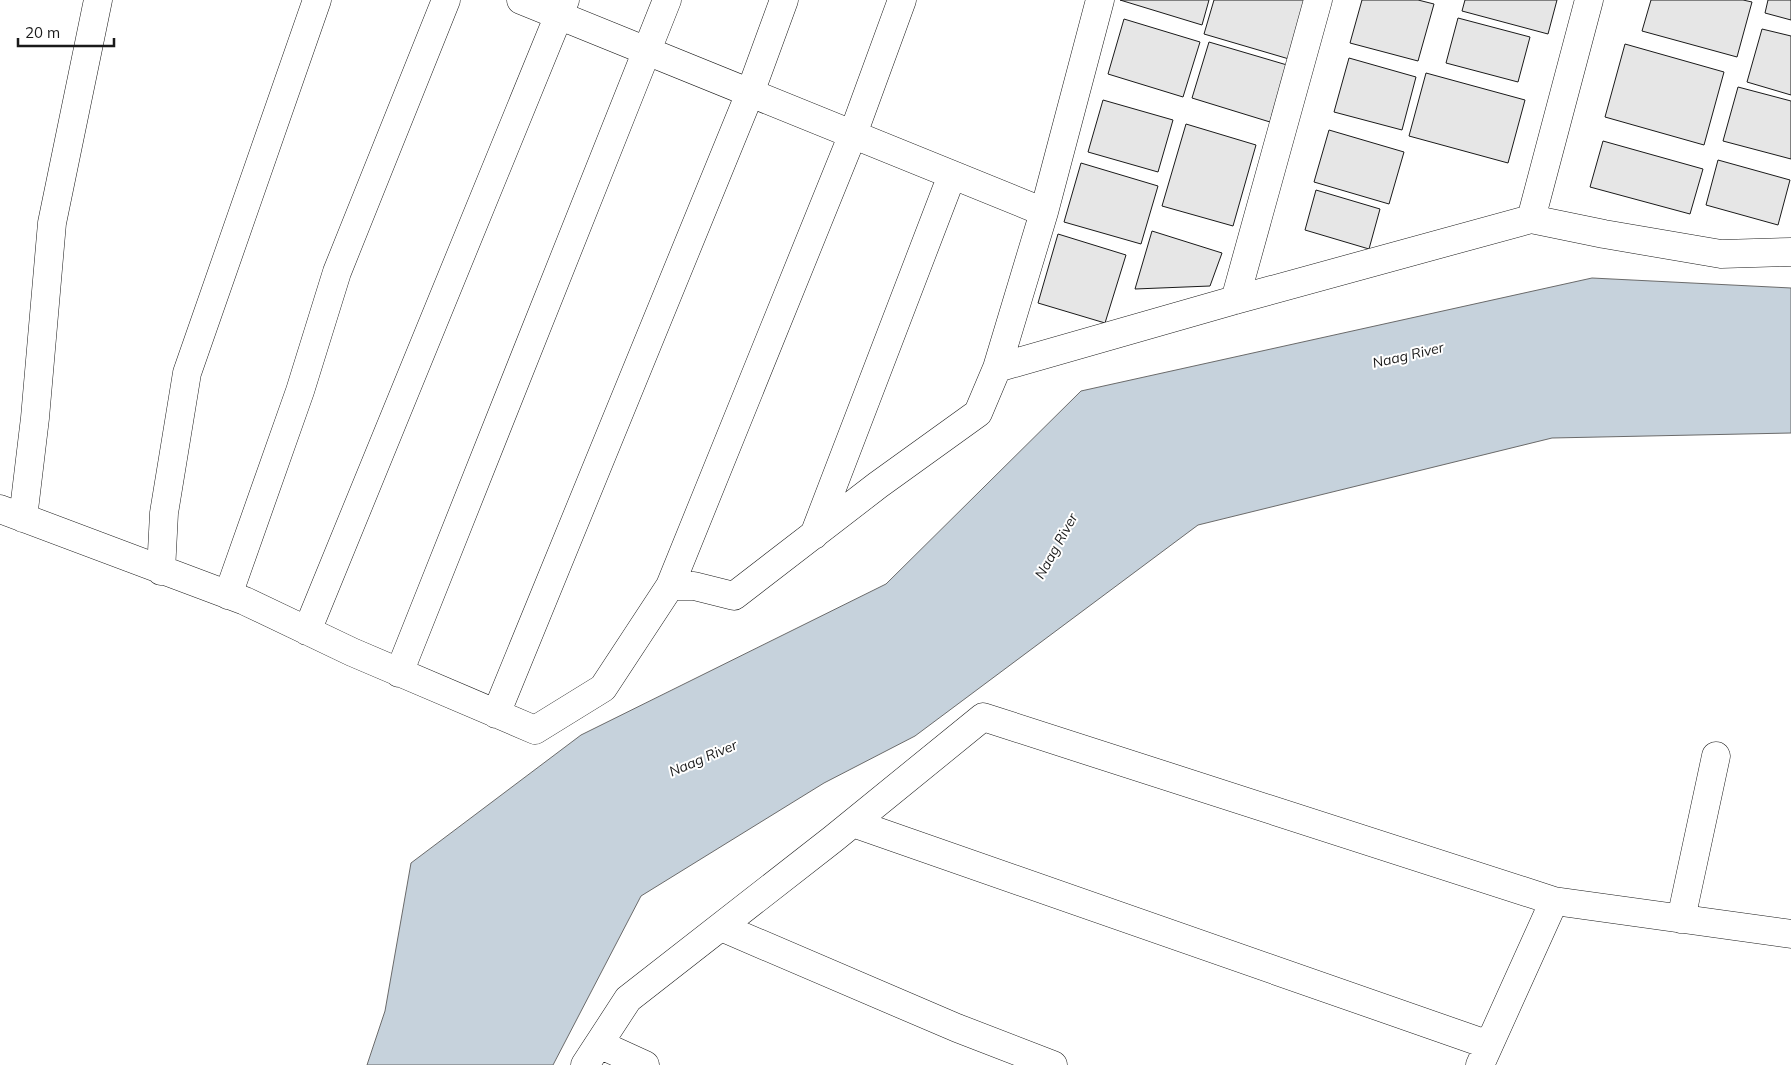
<svg xmlns="http://www.w3.org/2000/svg" width="1791" height="1065" font-family="Mulish,sans-serif">
<rect width="100%" height="100%" fill="#fff"/>
<!-- water -->
<path fill="#c6d2dc" stroke="#6a6a6a" d="M1592,278L1791,288V433L1552,438L1198,525L915,736L824,783L641,896L553,1065H367L385,1011L411,863L581,735L886,584L1081,391Z"/>
<!-- building -->
<path fill="#e6e6e6" stroke="#1a1a1a" d="M1120,0H1209L1202,25Z
M1214,0H1307L1289,59L1204,34Z
M1362,0H1418L1434,4L1418,61L1350,43Z
M1465,0H1557L1548,34L1462,11Z
M1651,0H1743L1752,2L1737,57L1642,31Z
M1768,0H1791V20L1765,13Z
M1458,18L1530,37L1518,82L1446,63Z
M1124,19L1200,42L1183,97L1108,74Z
M1762,29L1791,36V95L1747,82Z
M1209,42L1287,65L1270,122L1192,98Z
M1625,44L1724,72L1704,145L1605,117Z
M1349,58L1416,77L1402,130L1334,112Z
M1426,73L1525,100L1508,163L1409,136Z
M1738,87L1791,101V159L1723,141Z
M1103,100L1173,120L1158,172L1088,152Z
M1186,124L1256,145L1233,226L1162,206Z
M1329,130L1404,152L1389,204L1314,182Z
M1603,141L1703,169L1690,214L1590,187Z
M1718,160L1790,180L1778,225L1706,205Z
M1081,163L1158,186L1141,244L1064,222Z
M1316,190L1380,209L1369,249L1305,230Z
M1152,231L1222,253L1210,286L1135,289Z
M1058,234L1126,255L1105,323L1038,303Z"/>
<g fill="none" stroke-linecap="round" stroke-linejoin="round">
<!-- street casing -->
<g stroke="#1a1a1a" stroke-width="29">
<path id="street" d="M521,0L1044,212L1100,0
M1531,219L1589,0
M1235,300L1318,0
M997,368L1235,300L1531,219L1604,234L1721,254L1791,252
M0,509L245,601L352,652L535,730L603,688L670,586L853,134L902,0
M23,518L35,418L52,223L98,0
M814,535L952,175
M161,571L164,513L187,373L317,0
M670,586H694L734,596L878,485L978,413L997,368L1044,212
M228,595L300,391L337,272L446,0
M307,631L565,0
M399,673L667,0
M496,714L750,93L784,0
M853,823L1489,1045
M1681,919L1716,756
M721,927L957,1028L1053,1065
M599,1044L645,1065
M585,1065L628,999L833,839L983,717L1554,901
M1480,1065L1554,901L1791,934"/>
</g>
<!-- street -->
<use href="#street" stroke="#fff" stroke-width="28"/>
</g>
<g text-anchor="middle" stroke-width="4" stroke-linejoin="round" paint-order="stroke">
<!-- water labels -->
<g font-size="14" font-style="italic" fill="#1a1a1a" stroke="#fff">
<text transform="translate(1408 355) rotate(-13)" y="5">Naag River</text>
<text transform="translate(1056 546) rotate(-61)" y="5">Naag River</text>
<text transform="translate(703 758) rotate(-23)" y="5">Naag River</text>
</g>
</g>
<!-- scale -->
<path d="M18 38v8h96v-8" fill="none" stroke="#1a1a1a" stroke-width="2.5"/>
<text x="25" y="38" font-size="15" fill="#1a1a1a" stroke="#ffffff" stroke-width="4" paint-order="stroke">20 m</text>
</svg>
